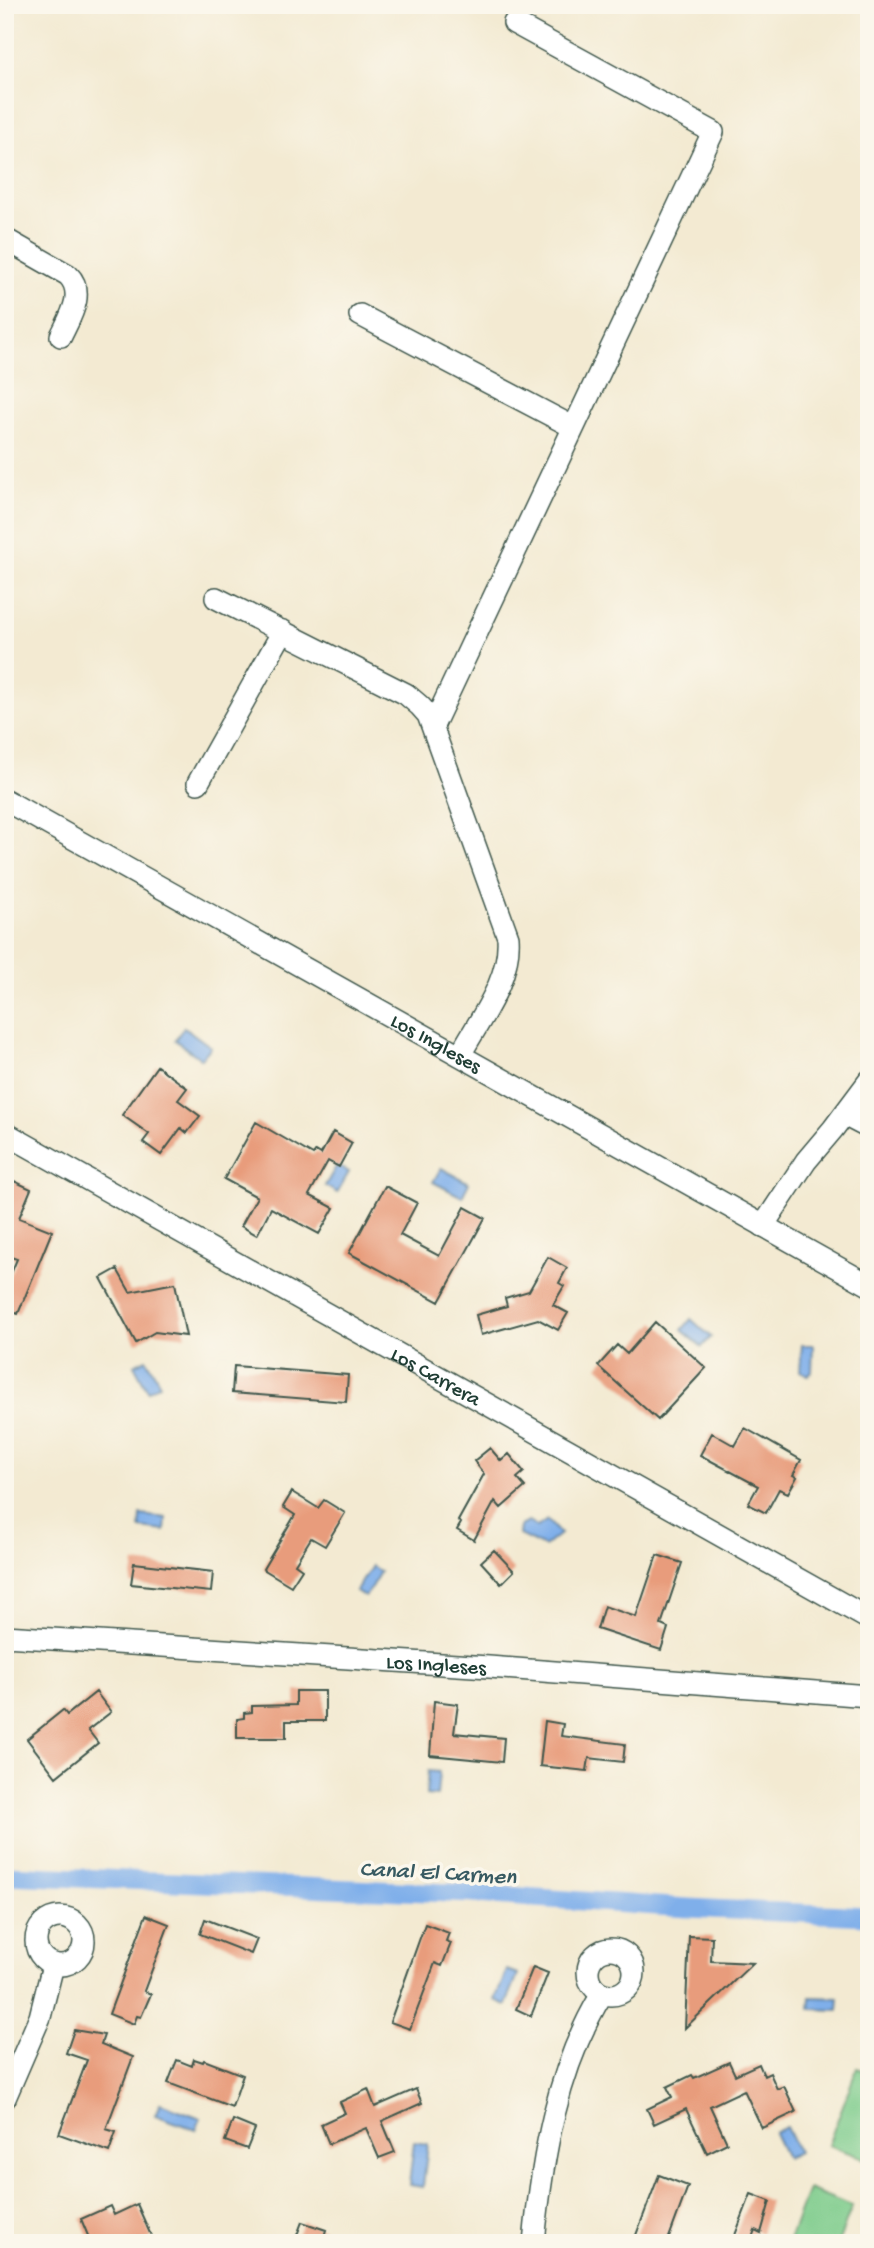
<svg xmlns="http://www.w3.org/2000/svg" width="874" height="2248" font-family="'Gochi Hand',sans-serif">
<rect width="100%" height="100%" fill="#fbf7ec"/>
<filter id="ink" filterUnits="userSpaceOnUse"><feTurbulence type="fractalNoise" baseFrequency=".0143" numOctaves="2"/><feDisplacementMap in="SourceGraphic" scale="14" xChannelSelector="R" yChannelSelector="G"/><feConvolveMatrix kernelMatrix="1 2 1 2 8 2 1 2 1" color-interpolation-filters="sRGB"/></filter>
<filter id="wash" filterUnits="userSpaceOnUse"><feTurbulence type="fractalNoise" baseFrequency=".00686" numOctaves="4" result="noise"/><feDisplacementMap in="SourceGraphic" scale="28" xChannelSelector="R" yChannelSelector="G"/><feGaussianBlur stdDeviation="1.57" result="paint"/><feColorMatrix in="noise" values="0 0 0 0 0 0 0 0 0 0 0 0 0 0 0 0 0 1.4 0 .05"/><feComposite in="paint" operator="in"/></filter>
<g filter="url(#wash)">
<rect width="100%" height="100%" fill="#f3ead2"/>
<!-- green -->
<path fill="#7ccb8a" stroke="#4e845f" stroke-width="2" d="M857,2068L869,2072L868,2160L828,2145Z
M808,2189L852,2206L838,2243H788Z"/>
<!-- water -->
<path fill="#7fafea" stroke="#4f768f" stroke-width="2" d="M184,1027L211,1047L201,1059L175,1040Z
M337,1165L349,1172L337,1193L325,1186Z
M441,1168L469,1183L462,1197L433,1182Z
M691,1319L711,1337L702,1347L682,1330Z
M802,1345H813L812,1371L808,1375L800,1371Z
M146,1359L160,1384L148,1391L134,1365Z
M141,1515L166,1518L165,1531L140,1528Z
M547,1520L560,1534L544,1547L519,1535L520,1526L528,1522L537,1527Z
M372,1566L380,1572L365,1597L356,1591Z
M428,1771L439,1772L437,1796L426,1795Z
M507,1970L518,1974L506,2005L495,2000Z
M811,1997L839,1998L838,2010L810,2009Z
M160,2103L201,2118L196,2130L155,2115Z
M786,2127L798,2152L786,2158L774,2133Z
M414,2142L428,2144L423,2187L409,2185Z"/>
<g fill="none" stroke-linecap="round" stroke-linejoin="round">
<!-- canal -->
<path stroke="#7fafea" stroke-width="19" d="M5,1875L476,1894L688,1908L869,1916"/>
</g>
<g id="blocks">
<!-- building -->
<path fill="#e89c7b" d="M157,1066L187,1088L178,1100L200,1116L187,1133L181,1128L161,1155L143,1142L149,1134L122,1115Z
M256,1122L313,1155L316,1151L321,1154L333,1132L352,1143L339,1167L328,1161L309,1195L334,1208L319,1234L271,1208L257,1235L241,1226L257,1197L224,1179Z
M14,1181L31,1189L19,1218L52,1231L18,1314L5,1309V1288L17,1259L5,1255V1201Z
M385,1186L417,1203L400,1235L439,1256L465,1207L485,1218L439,1302L349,1253Z
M548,1257L567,1268L559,1283L564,1286L553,1305L568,1313L558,1330L538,1319L481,1335L476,1315L507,1306L505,1298L529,1291Z
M117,1269L130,1292L175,1283L186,1336L155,1332L136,1343L101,1278Z
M655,1322L706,1368L658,1420L598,1366L617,1345L627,1354Z
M234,1366L348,1375L346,1402L232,1393Z
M745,1428L801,1460L793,1475L797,1477L788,1493L779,1489L766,1513L748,1504L758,1486L700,1455L712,1433L735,1446Z
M490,1448L501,1461L509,1454L524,1472L517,1478L525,1487L501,1508L495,1501L474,1540L457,1530L461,1523L458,1521L484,1474L474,1461Z
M292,1492L318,1508L324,1500L345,1513L325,1546L311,1538L295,1564L302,1569L291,1586L263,1569L295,1515L283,1507Z
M494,1550L514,1571L501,1584L481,1562Z
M657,1555L682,1563L661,1625L668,1628L661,1650L597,1629L604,1606L636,1617Z
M134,1563L213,1572L211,1592L131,1584Z
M296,1691H325V1721H286V1738H237V1719L244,1718V1713L252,1712V1706L296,1705Z
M96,1692L111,1712L88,1730L98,1743L56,1777L27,1739L63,1710L67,1715Z
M434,1701L458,1704L454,1733L504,1738L502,1762L430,1755Z
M545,1721L563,1724L561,1736L625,1744L623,1762L589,1758L587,1771L540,1766Z
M146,1915L169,1924L144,1991L151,1994L141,2017L137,2016L134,2024L109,2014Z
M205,1919L257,1939L251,1954L200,1934Z
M425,1924L449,1933L446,1941L451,1943L442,1966L435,1963L410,2029L390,2022Z
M689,1936L712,1937L711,1961L753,1963L685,2028Z
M533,1967L548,1973L531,2016L516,2009Z
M74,2030L104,2035L101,2044L133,2057L106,2129L116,2132L109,2152L59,2134L87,2060L66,2053Z
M194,2059L203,2062L204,2060L243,2075L232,2107L168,2083L177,2060L192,2066Z
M729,2062L735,2075L759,2064L764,2076L770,2073L777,2089L784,2086L796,2112L762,2128L744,2090L710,2106L727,2143L707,2153L686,2109L654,2124L647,2109L672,2097L667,2087L692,2075L694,2078Z
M368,2089L375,2107L416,2089L422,2103L382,2121L395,2152L379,2158L366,2128L329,2144L321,2124L345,2113L340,2102Z
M233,2120L255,2129L247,2149L225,2141Z
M659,2175L688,2186L667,2243H633Z
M751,2194L770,2201L761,2233L755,2230L750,2243H732Z
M137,2204L152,2238L141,2243H91L81,2219L110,2206L114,2215Z
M302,2222L326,2230L322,2243H294Z"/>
</g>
</g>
<g filter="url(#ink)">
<use href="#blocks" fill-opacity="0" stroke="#3f574c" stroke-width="2"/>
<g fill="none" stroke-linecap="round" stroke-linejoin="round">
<!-- minor casing -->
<g stroke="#3f574c" stroke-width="24">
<g id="minor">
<path d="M5,239L68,275C86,293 70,317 61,336"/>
<path d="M360,315L573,427"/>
<path d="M216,598L406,694L420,706L428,715L508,937C511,980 480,1018 460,1055"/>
<path d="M433,726L713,132L514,23"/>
<path d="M198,783L283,631"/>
<path id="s1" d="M5,800L869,1285"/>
<path d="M844,1115L869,1128"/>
<path id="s2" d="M5,1133L869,1619"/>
<path d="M763,1226L806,1161L833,1129L869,1081"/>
<path id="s3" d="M5,1636L489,1667L869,1696"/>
<circle cx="60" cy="1941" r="24"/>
<circle cx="611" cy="1972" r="23"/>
<path d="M5,2098L40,2017L53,1965"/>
<path d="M534,2243C542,2157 557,2068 602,1994"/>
</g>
</g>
<!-- minor -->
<use href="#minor" stroke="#fff" stroke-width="21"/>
</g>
</g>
<g text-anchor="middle" stroke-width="7" stroke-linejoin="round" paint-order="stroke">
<!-- street labels -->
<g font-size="21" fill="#1f3d34" stroke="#fbf7ec">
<text dy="7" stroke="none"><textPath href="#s1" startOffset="495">Los Ingleses</textPath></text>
<text dy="7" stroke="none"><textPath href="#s2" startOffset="495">Los Carrera</textPath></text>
<text dy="7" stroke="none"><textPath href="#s3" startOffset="432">Los Ingleses</textPath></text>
</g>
<!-- water labels -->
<g font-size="23" font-style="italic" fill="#375a62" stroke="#fbf7ec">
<text transform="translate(438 1871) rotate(3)" y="8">Canal El Carmen</text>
</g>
</g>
<!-- margin -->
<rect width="874" height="2248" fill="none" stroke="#fbf7ec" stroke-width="28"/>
</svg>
